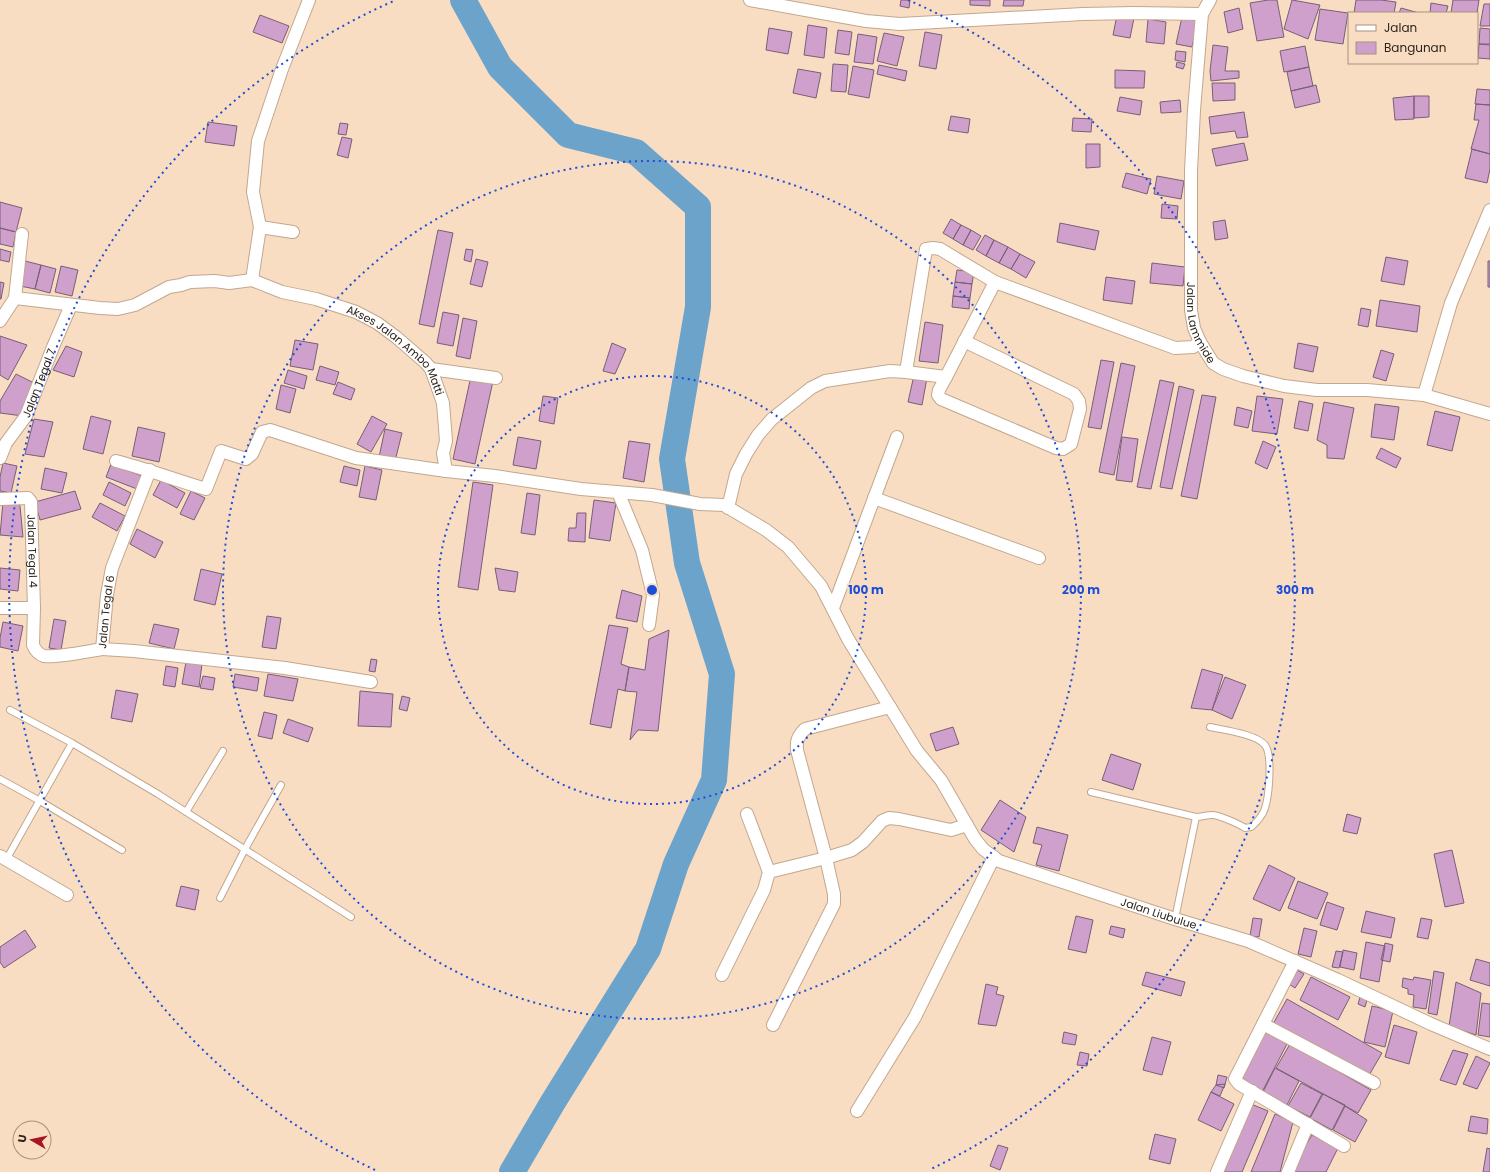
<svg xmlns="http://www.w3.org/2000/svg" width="1490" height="1172" font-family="Poppins,sans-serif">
<rect width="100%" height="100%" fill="#f9ddc3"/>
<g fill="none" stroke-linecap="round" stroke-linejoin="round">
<!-- river -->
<path stroke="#6ca3ca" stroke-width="26" d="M463,0L500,67L568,135L636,152L698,207V307L672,459L687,563L722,674L714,780L676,864L648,949L553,1102L512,1172"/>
</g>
<!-- building -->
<path fill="#cfa0cc" stroke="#785f76" d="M901,0H910L909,8L900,6Z
M970,0H990V6L970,5Z
M1004,0H1024L1023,6H1003Z
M1268,0H1277L1284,37L1257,41L1250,3Z
M1292,0L1320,5L1308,39L1284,29Z
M1356,0H1381L1396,2L1394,13H1354Z
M1453,0H1479L1477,13H1451Z
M1431,3L1448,6L1446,13H1430Z
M1484,4H1490V26H1480Z
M1239,8L1243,29L1228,33L1224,12Z
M1401,8L1419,13H1399Z
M1320,9L1348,13L1343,44L1315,40Z
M260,15L289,26L282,43L253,32Z
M1117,15L1134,18L1130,38L1113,35Z
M1182,17L1198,20L1192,47L1176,44Z
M1148,19L1166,22L1164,44L1146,42Z
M808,25L827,28L824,58L804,55Z
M769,28L792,32L788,54L766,50Z
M1480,28L1490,29V44H1479Z
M838,30L852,32L849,55L835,53Z
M925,32L942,35L936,69L919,66Z
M884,33L904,37L897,66L877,61Z
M858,34L877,37L873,64L854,62Z
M1479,44L1490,45V59L1478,58Z
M1213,45L1228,47L1225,71H1239V78L1211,81L1210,71Z
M1305,46L1309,67L1284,72L1280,51Z
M1176,51L1186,52L1185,62L1175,60Z
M1177,62L1185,64L1183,69L1176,67Z
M833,64L848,65L846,92L831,91Z
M879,65L907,71L905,81L877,74Z
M853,66L874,70L869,98L848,94Z
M1309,67L1313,86L1291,91L1287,72Z
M798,69L821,73L816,98L793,93Z
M1115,70L1145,71L1144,88H1115Z
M1212,83H1235V100L1213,101Z
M1316,85L1320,102L1295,108L1291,91Z
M1477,89L1490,90V105L1475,104Z
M1414,96V119L1395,120L1393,98Z
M1414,96H1429V117L1414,118Z
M1120,97L1142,101L1140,115L1117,111Z
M1180,100L1181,112L1161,113L1160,102Z
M1476,104L1490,105V154L1471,149L1479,120H1474Z
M1244,112L1248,137L1237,138L1235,131L1211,134L1209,117Z
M951,116L970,119L968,133L948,130Z
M1073,118L1092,119L1091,132L1072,131Z
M208,122L237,126L234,146L205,142Z
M340,123L348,124L346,135L338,134Z
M342,137L352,139L348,158L337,155Z
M1244,143L1248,160L1216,166L1212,149Z
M1086,144H1100V167L1086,168Z
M1472,149L1490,154V169L1487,183L1465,178Z
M1126,173L1151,179L1147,194L1122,187Z
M1157,176L1184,181L1181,199L1154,194Z
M0,202L22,208L16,232L0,228Z
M1162,204L1178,206L1177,219L1161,218Z
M951,219L961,225L953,239L943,233Z
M1225,220L1228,238L1215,240L1213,222Z
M1060,223L1099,231L1095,250L1057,242Z
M961,225L971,230L963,245L953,239Z
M0,228L16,232L13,247L0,244Z
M438,230L453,233L434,327L419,324Z
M971,230L981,236L973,250L963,245Z
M985,235L994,240L986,256L976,250Z
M994,240L1008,247L999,263L986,256Z
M1008,247L1020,254L1011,269L999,263Z
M0,249L11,252L9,262L0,260Z
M466,249L473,250L471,262L464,260Z
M1020,254L1035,262L1026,278L1011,269Z
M1386,257L1408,261L1404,285L1381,281Z
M476,259L488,262L482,287L470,284Z
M25,261L41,265L35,289L20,286Z
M1488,261H1490V287H1488Z
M1152,263L1185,267L1183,286L1150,283Z
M41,265L56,269L50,293L35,289Z
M61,266L78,270L72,296L55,292Z
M957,270L974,272L972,284L955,282Z
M1106,277L1135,281L1132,304L1103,300Z
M0,282L4,283L1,299H0Z
M955,282L972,284L970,298L953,296Z
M953,296L970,298L969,309L952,307Z
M1380,300L1420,306L1417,332L1376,326Z
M1361,308L1371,310L1368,327L1358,325Z
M443,312L459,315L453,346L437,343Z
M463,318L477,321L470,359L456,356Z
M925,322L943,325L938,363L919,361Z
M0,336L27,345L8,380L0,375Z
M295,340L318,344L313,370L290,366Z
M612,343L626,349L615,374L603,371Z
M1298,343L1318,347L1313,372L1294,368Z
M66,346L82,352L74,377L53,370Z
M1381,350L1394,354L1386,381L1373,377Z
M1101,360L1114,362L1101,429L1088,427Z
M1121,363L1135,366L1114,475L1099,472Z
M320,366L339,372L335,385L316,380Z
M288,370L307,376L304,389L284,383Z
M16,374L34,383L23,416L0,413V401Z
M914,375L927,378L922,405L908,402Z
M471,376L493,381L475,464L453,459Z
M1160,380L1174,383L1151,489L1137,487Z
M338,382L355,389L351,400L333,394Z
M281,385L296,389L290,413L276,409Z
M1179,386L1194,390L1172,489L1160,487Z
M1202,395L1216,397L1197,499L1181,496Z
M543,396L558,398L554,424L539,421Z
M1257,396L1283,399L1277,434L1252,431Z
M1299,401L1313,404L1308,431L1294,428Z
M1324,402L1354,408L1344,459L1327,458V445L1317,440Z
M1375,404L1399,407L1394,440L1371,437Z
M1237,407L1252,411L1248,428L1234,425Z
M1435,411L1460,417L1452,451L1427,445Z
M91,416L111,421L103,454L83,449Z
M372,416L387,424L371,452L357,444Z
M34,419L53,422L44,457L25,454Z
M138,427L165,433L159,462L132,456Z
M385,429L402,433L395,461L379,457Z
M518,437L541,441L536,469L513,465Z
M1122,437L1138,439L1132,482L1116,480Z
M629,441L650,444L644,482L623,478Z
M1263,441L1276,447L1267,469L1255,463Z
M1381,448L1401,458L1396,468L1376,458Z
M3,463L17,466L11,493L0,491V477Z
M111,464L142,476L137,489L106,477Z
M344,466L360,470L357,486L340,482Z
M365,466L382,470L376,500L359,497Z
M45,468L67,473L62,493L41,489Z
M161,480L185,493L177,508L153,495Z
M109,482L131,493L125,506L103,495Z
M473,482L493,485L478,590L458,587Z
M75,491L81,509L40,520L35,502Z
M191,491L205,498L194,520L180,514Z
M527,493L540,495L535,535L521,533Z
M594,500L616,503L610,541L589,538Z
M3,502L18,503L20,506L23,537L0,535Z
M100,503L125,516L117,531L92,517Z
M577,513H586L585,542L568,541L569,528H576Z
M137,529L163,542L155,558L130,544Z
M0,568L20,570L18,591L0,589Z
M495,568L518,572L515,592L499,590Z
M201,569L222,574L215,605L194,600Z
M622,590L642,596L637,622L616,618Z
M267,616L281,618L276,649L262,647Z
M54,619L66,621L61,650L49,648Z
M3,622L23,626L18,651L0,647V638Z
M154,624L179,629L174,649L149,643Z
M609,625L628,628L621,664L629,667L625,691L618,689L611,728L590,724Z
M669,630L658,731L638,730L630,740L637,692L625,691L629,667L645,670L649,639Z
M371,659L377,660L375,672L369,671Z
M186,662L202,664L199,687L182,684Z
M166,666L178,668L175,687L163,685Z
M1202,669L1223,675L1212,710L1191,708Z
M235,674L259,678L257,691L233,687Z
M268,674L298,679L293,701L264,696Z
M203,676L215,678L213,690L200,688Z
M1225,677L1246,685L1232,719L1212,710Z
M116,690L138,694L132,722L111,718Z
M360,691L393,694L391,727L358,726Z
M402,696L410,698L407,711L399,709Z
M264,712L277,715L272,739L258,736Z
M288,719L313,728L308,742L283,733Z
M953,727L959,744L936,751L930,734Z
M1111,754L1141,764L1133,790L1102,780Z
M1000,800L1026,817L1014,852L981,830Z
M1347,814L1361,818L1357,834L1343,831Z
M1037,827L1068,835L1059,871L1036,865L1042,845L1033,843Z
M1452,850L1464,903L1445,907L1434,854Z
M1269,865L1295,878L1280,911L1253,899Z
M1298,881L1328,893L1317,919L1288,908Z
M181,886L199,890L195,910L176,906Z
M1327,902L1344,908L1337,930L1320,925Z
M1366,911L1395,918L1391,938L1361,932Z
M1076,916L1093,920L1086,953L1068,949Z
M1253,918L1262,919L1259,937L1250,936Z
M1421,918L1432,920L1428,939L1417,937Z
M1111,926L1125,929L1123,938L1109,934Z
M1304,928L1317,931L1311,957L1298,954Z
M25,930L36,947L4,968L0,962V947Z
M1366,942L1385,946L1379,982L1360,978Z
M1385,943L1393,945L1390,962L1381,960Z
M1343,950L1357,953L1354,970L1340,967Z
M1336,951L1343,952L1339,968L1332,967Z
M1476,959L1490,963V986L1470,980Z
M1297,970L1304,974L1295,988L1289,984Z
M1434,971L1444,973L1437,1015L1428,1013Z
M1146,972L1185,982L1181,996L1142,985Z
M1311,977L1350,997L1338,1020L1300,1000Z
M1414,977L1431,980L1426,1009L1413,1007L1414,995L1408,994V989L1402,987L1403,978L1413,980Z
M1456,982L1481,993L1476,1035L1449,1026Z
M986,984L998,987L996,994L1004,996L996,1026L978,1024Z
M1361,994L1368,996L1365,1007L1358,1004Z
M1287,999L1382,1053L1368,1077L1273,1024Z
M1482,1003L1490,1004V1037L1478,1035Z
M1372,1006L1393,1011L1385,1047L1364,1042Z
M1394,1025L1417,1032L1409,1064L1385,1057Z
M1265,1031L1287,1044L1262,1092L1237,1079Z
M1064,1032L1077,1035L1075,1045L1062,1043Z
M1152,1037L1171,1042L1162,1075L1143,1070Z
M1290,1044L1371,1090L1358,1113L1276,1068Z
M1453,1050L1468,1054L1456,1085L1440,1080Z
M1080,1052L1089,1054L1087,1066L1077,1065Z
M1476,1056L1490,1063L1477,1089L1463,1084Z
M1275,1068L1299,1081L1287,1105L1263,1092Z
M1218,1075L1227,1077L1224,1088L1216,1085Z
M1301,1083L1322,1094L1310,1117L1288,1106Z
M1225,1084L1220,1096L1211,1092L1216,1085Z
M1211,1092L1234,1104L1221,1131L1198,1120Z
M1323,1094L1345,1105L1332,1130L1310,1118Z
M1251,1104L1268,1111L1242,1172H1222Z
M1345,1106L1367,1120L1355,1142L1333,1130Z
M1275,1114L1293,1122L1280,1172H1251Z
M1471,1116L1488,1119L1487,1134L1468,1131Z
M1155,1134L1176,1139L1170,1164L1149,1159Z
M1312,1135L1338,1148L1326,1172H1289Z
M998,1145L1008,1148L1000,1170L990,1166Z
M1487,1148L1490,1149V1172H1483Z"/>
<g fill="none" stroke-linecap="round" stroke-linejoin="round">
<!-- lane casing -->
<g stroke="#c2a78e" stroke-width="8">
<path id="lane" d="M10,710L72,743L158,794L351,917
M0,779L40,801L122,850
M1091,792L1196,817C1202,817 1206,815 1212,815C1219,815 1239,824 1245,828L1251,827C1255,824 1260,818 1263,813C1269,802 1273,756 1265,745C1256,734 1223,730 1210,727
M186,812L223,751
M6,860L72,743
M220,898L245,849L281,785
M1175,919L1196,817"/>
</g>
<!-- street casing -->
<g stroke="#c2a78e" stroke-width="14">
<g id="street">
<path d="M750,0L866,21L900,24L1083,14L1134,13L1202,14"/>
<path id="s1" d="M1210,0L1202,14L1194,110L1191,171V310L1194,328L1200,342L1213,363L1223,369L1243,376L1284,386L1317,390H1367L1424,395L1490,414"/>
<path d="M260,227L293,232"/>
<path d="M252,280L260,227L253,192L258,141L282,69L309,0"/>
<path id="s2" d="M15,298L100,308L118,309L135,305L169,287L181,285L190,282L215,281L229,283L252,280L282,292L316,299L356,312L377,323L396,337L426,363L431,369L443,403L446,441L443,453L446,471L495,476L581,489L652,495L700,504L724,505L766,530L788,547L821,586L848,639L917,751L941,780L975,839L983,849L999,861L1175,919L1248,941L1338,980L1431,1024L1490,1049"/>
<path d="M0,321L15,298L22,234"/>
<path d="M431,369L496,378"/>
<path d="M906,372L926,249L933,248L940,249L995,282"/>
<path d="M946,377L939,390L938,395L941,399L1056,448L1063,449L1071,444L1080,409L1079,401L1074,394L964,341"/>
<path d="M1424,395L1451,303L1490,210"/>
<path id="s3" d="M0,458L6,443L26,416L53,347L71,305"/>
<path d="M116,461C147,469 175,480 206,489L221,451L246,459L252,454L262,432L270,430L356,458L446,471"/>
<path d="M618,492L642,550L653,595L649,625"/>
<path d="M874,498L1039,558"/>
<path id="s4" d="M0,499L28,498L31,502L34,608L33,645C35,650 38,654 44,656C55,658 89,651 102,649L107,595L112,568L150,470"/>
<path d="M728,508L736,474L746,454L758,435L772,419L811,388L825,381L890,371L906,372L946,377L995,282L1175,348L1193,347L1200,342"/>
<path d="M0,608H34"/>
<path d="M833,608L897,437"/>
<path d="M102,649L134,651L285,668L371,682"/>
<path d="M0,856L67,895"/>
<path d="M769,872L826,858L852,850L863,842L882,821L889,818L899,819L951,830L967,825"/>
<path d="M1295,961L1235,1079L1239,1084L1344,1146"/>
<path d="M722,975L764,890L769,872L747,814"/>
<path d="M1263,1024L1374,1083"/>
<path d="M773,1025L834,904V894L826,858L797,750C796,741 798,736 805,729L890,707"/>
<path d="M857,1111L915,1017L994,857"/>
<path d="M1217,1172L1252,1091"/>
<path d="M1288,1172L1308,1124"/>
</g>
</g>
<!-- lane -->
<use href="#lane" stroke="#fff" stroke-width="6"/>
<!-- street -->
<use href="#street" stroke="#fff" stroke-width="12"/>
</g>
<!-- distance rings -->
<g fill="none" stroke="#1d4ed8" stroke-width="2" stroke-dasharray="2 4">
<circle cx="652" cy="590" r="214"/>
<circle cx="652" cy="590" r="429"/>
<path d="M375 1170A643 643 0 0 1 396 0M908 0A643 643 0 0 1 929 1170"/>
</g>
<g text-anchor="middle" stroke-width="4" stroke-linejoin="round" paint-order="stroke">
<!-- street labels -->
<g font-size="11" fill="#2d2319" stroke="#f9ddc3">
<text dy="4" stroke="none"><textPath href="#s1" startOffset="327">Jalan Lammide</textPath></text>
<text dy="4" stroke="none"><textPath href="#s2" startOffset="409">Akses Jalan Ambo Matti</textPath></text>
<text dy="4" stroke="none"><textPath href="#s3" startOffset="85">Jalan Tegal 7</textPath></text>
<text dy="4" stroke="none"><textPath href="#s4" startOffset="82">Jalan Tegal 4</textPath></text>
<text dy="4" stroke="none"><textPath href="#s4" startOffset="288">Jalan Tegal 6</textPath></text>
<text dy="4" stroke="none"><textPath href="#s2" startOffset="1458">Jalan Liubulue</textPath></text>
</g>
</g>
<circle cx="652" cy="590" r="6" fill="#1d4ed8" stroke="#f9ddc3" stroke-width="2"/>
<g font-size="12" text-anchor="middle" font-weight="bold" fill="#1d4ed8" stroke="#f9ddc3" stroke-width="4" stroke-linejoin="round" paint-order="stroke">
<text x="866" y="594">100 m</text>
<text x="1081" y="594">200 m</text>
<text x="1295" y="594">300 m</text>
</g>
<!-- legend -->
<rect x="1348" y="12" width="130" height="52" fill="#f9ddc3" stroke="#a7937f"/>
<rect x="1356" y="25" width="20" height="6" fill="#ffffff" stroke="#a7937f"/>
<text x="1384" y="32" font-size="12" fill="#2d2319">Jalan</text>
<rect x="1356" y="42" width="20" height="12" fill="#cfa0cc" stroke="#a7937f"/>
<text x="1384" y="52" font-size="12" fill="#2d2319">Bangunan</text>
<!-- north arrow -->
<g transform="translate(32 1140) rotate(279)"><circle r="19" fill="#f9ddc3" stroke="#a7937f"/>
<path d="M0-3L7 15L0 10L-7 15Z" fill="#a91421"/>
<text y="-6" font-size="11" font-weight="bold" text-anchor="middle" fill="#2d2319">U</text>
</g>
</svg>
